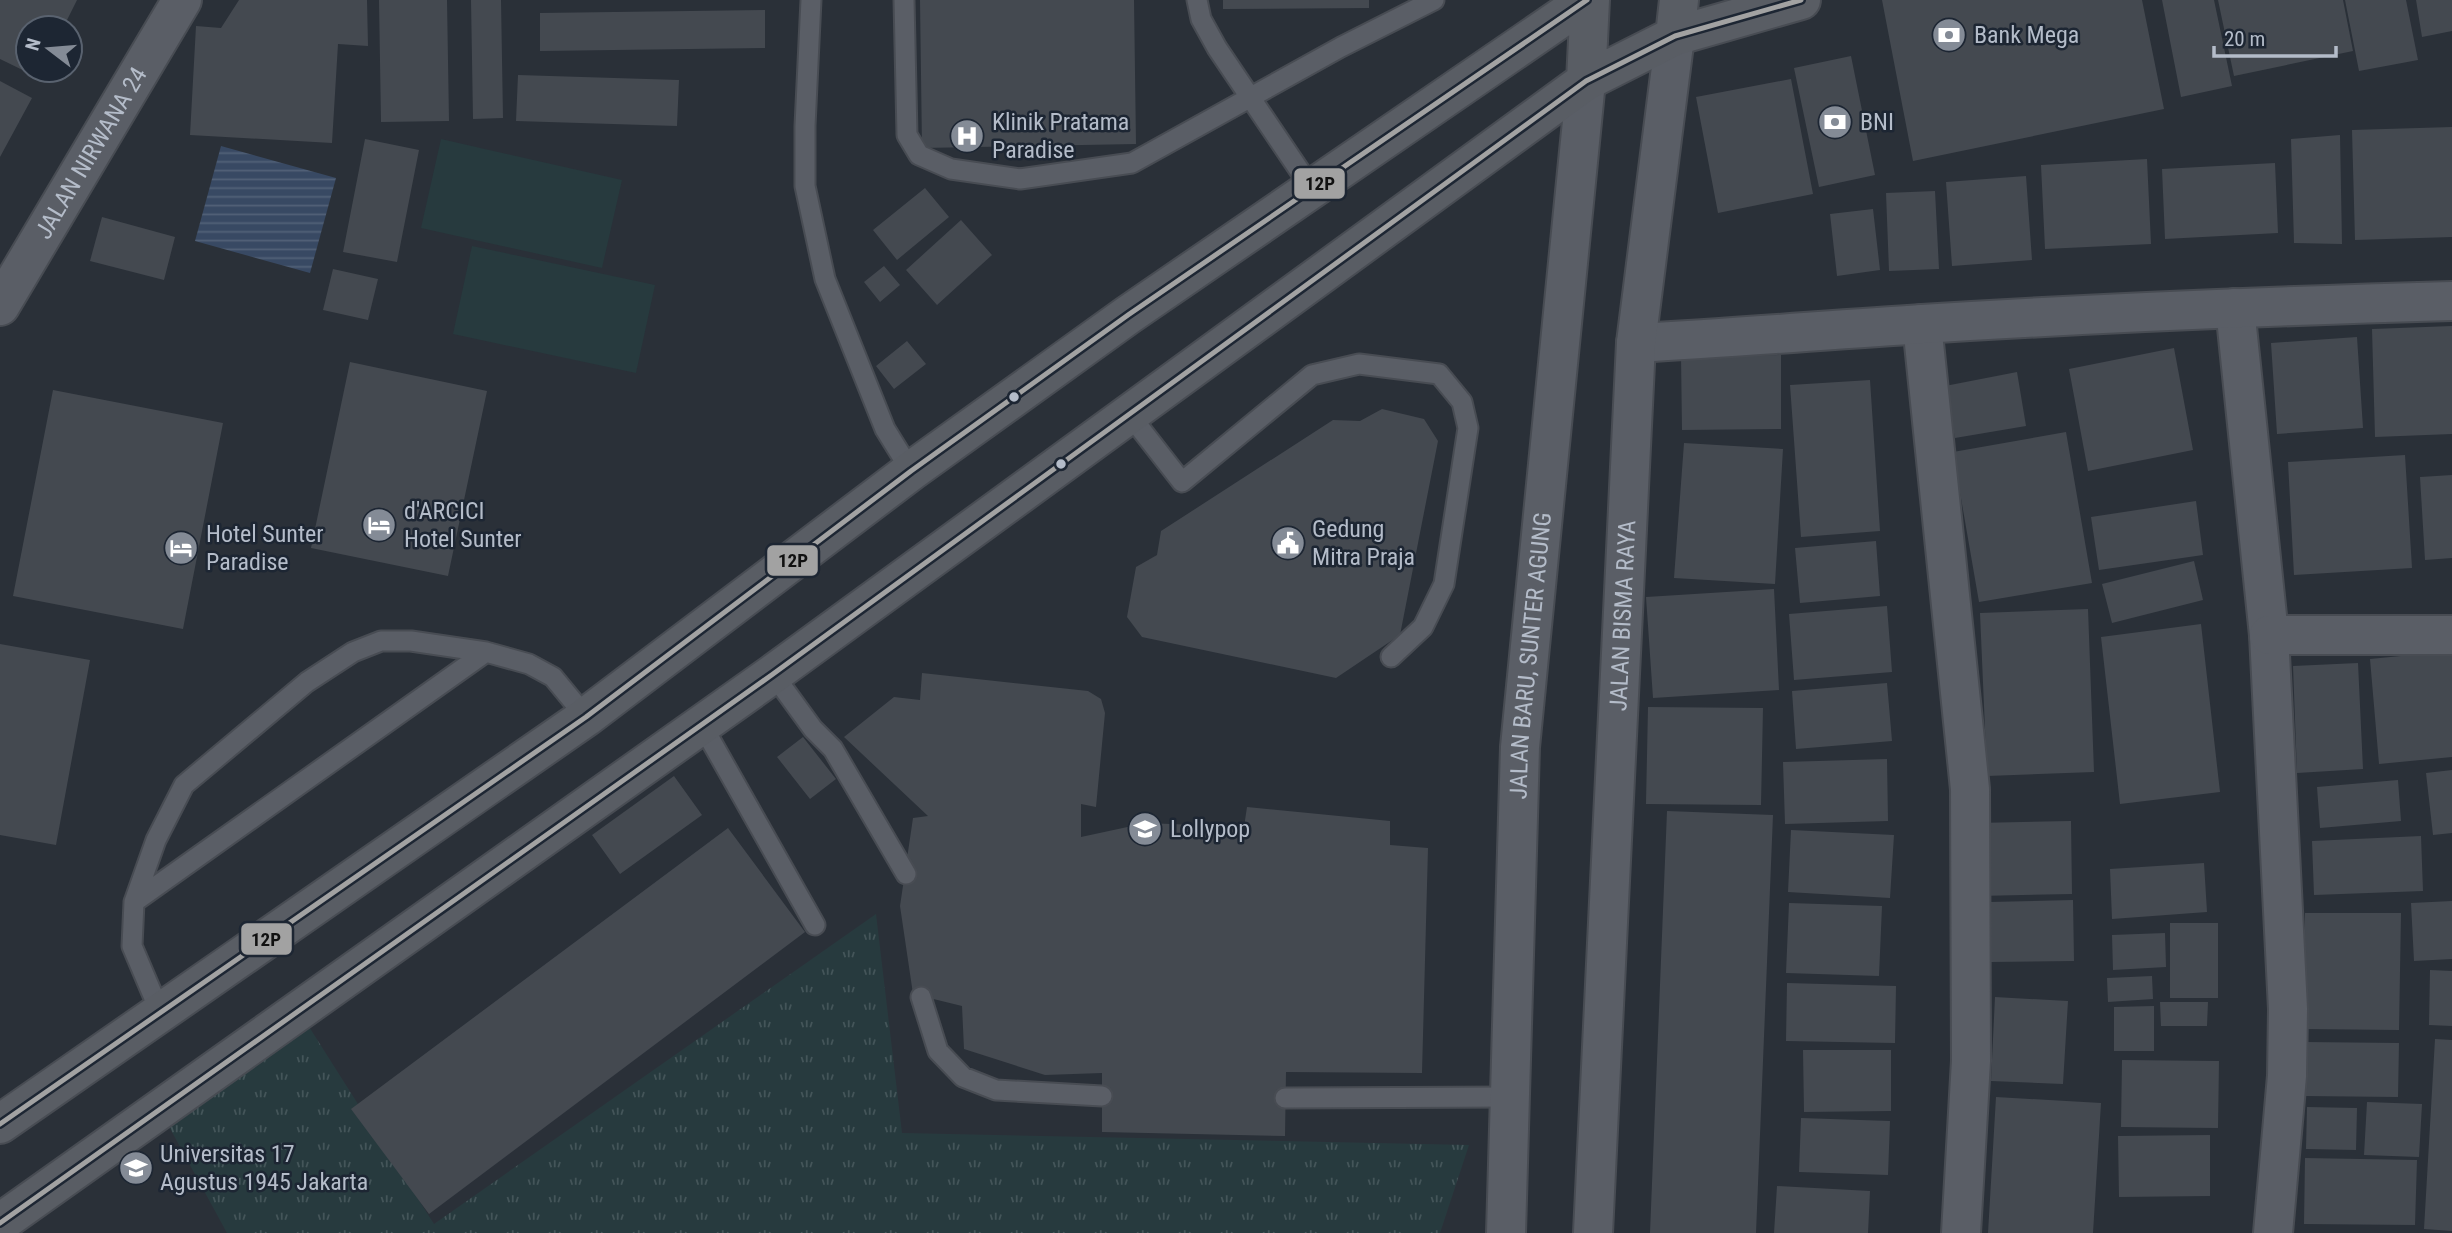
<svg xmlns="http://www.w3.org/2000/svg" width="2452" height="1233" font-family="'Roboto Condensed',sans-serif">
<defs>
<pattern id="grass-tufts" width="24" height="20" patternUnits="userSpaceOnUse" patternTransform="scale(1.75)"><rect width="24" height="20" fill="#273a3e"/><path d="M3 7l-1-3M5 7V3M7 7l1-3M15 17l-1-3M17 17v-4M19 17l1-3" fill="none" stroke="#445559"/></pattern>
<pattern id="water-rules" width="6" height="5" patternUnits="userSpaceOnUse" patternTransform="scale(1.75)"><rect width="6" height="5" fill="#384963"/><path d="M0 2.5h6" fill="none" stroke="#526178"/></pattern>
</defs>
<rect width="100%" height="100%" fill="#2a3038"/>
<!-- grass -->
<path fill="url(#grass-tufts)" d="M876,914L902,1133L1469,1145L1440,1233H227L160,1110L299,1011L434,1224Z"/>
<!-- pitch -->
<path fill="#273a3e" d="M441,139L622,180L602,268L421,228Z
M472,246L655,285L636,373L453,334Z"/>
<!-- water -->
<path fill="url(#water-rules)" d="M221,146L336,178L310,273L195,241Z"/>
<!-- building -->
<path fill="#444950" d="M0,0H77L63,28H28V70H43L39,78L0,59Z
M239,0H367L368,46L338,44L332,143L190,135L196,26L221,28Z
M379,0H447L449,121L381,122Z
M471,0H501L503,118L473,119Z
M920,0H1134L1136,144L922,148Z
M1223,0H1369V8L1223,9Z
M1882,0H2142L2164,109L1913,161Z
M2162,0H2214L2232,86L2181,97Z
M2218,0H2343L2353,51L2234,76Z
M2345,0H2406L2418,60L2359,71Z
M2416,0H2452V31L2422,37Z
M765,10V48L540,51V13Z
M1851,56L1875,175L1819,187L1794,68Z
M518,75L679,80L677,126L516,121Z
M1791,79L1813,194L1718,213L1696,97Z
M0,81L32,98L0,157Z
M2452,127V237L2355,240L2352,130Z
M2340,135L2342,244L2294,243L2291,139Z
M365,139L419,150L397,262L343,252Z
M2147,159L2151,244L2045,249L2041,165Z
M2275,163L2278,233L2165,239L2162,169Z
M2026,176L2032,260L1952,266L1946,182Z
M925,188L949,217L897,260L873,230Z
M1935,191L1939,269L1889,271L1886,193Z
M1873,209L1880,270L1837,276L1830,214Z
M102,217L175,237L164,280L90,261Z
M961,220L992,255L937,305L906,270Z
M884,266L900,285L880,302L864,282Z
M333,269L378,279L368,320L323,310Z
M2452,326V434L2375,437L2372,329Z
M2357,337L2363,428L2277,434L2271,343Z
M907,341L926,364L894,389L876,366Z
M2174,348L2193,450L2088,471L2069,369Z
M1781,355V429L1682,430L1681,356Z
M350,362L487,391L448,576L311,548Z
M2017,372L2026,426L1955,438L1945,386Z
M1870,380L1880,531L1801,537L1790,385Z
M53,390L223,423L183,629L13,596Z
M1382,409L1424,419L1438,441L1400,635L1336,678L1142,637L1127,617L1136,567L1157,555L1161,531L1333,420L1360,421Z
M2066,432L2092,583L1979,602L1953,452Z
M1684,443L1783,449L1775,584L1674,578Z
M2405,455L2412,568L2294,575L2288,462Z
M2452,475V558L2425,560L2420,477Z
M2196,501L2203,555L2099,570L2091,517Z
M1876,541L1880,596L1800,603L1795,548Z
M2194,561L2203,600L2112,623L2102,584Z
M1774,589L1779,690L1653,698L1646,597Z
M1887,606L1892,672L1794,680L1789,614Z
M2088,609L2094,772L1987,776L1980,613Z
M2201,624L2220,792L2120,804L2101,637Z
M0,644L90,660L56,845L0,835Z
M2452,651V757L2379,764L2370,659Z
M2358,663L2363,769L2297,773L2293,666Z
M922,673L1088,691L1101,699L1105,713L1096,807L1081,804V837L1146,823L1244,827L1247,807L1390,821V845L1428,848L1422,1073L1286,1072L1285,1136L1102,1132V1073L1045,1075L964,1049L962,1006L913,994L900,906L913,818L928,816L844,737L894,697L920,700Z
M1887,683L1892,741L1796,749L1792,691Z
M1648,707L1763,708L1761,805L1646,804Z
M803,737L836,779L810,799L777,757Z
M1887,759L1888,821L1785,824L1783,762Z
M2452,770V833L2433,835L2426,773Z
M674,776L702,815L620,874L592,835Z
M2398,780L2401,821L2320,828L2317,787Z
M1667,811L1773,815L1756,1233H1650Z
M2071,821L2072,894L1978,896L1976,823Z
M728,828L805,932L429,1214L351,1109Z
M1791,830L1894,835L1890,898L1788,892Z
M2421,836L2423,891L2314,895L2312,841Z
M2204,863L2207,912L2112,919L2110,869Z
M2073,900L2074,961L1990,962L1989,902Z
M2452,901V959L2414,961L2411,903Z
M1789,903L1882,906L1879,976L1786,973Z
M2305,913H2401L2399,1030L2304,1029Z
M2170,923H2218V998H2170Z
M2165,933L2166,967L2113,970L2112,935Z
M2430,970L2452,971V1026L2429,1025Z
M2152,976L2153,999L2108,1002L2107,978Z
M1787,983L1896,986L1895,1043L1786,1041Z
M1995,997L2068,1001L2063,1084L1991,1081Z
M2160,1002H2208L2207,1026H2161Z
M2154,1006V1051H2114V1007Z
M2435,1039L2452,1040V1231L2424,1229Z
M2305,1042L2399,1043L2398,1097L2304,1096Z
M1803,1050H1891V1111L1804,1112Z
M2122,1060L2219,1061L2218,1128L2121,1127Z
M1996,1097L2101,1103L2093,1233H1988Z
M2367,1102L2422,1104L2419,1157L2364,1155Z
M2307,1107L2357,1108L2356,1150L2306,1149Z
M1801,1118L1890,1121L1888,1175L1799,1172Z
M2210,1135V1196L2119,1197L2118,1136Z
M2305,1158L2417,1160L2415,1225L2304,1224Z
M1777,1186L1870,1191L1868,1233H1774Z"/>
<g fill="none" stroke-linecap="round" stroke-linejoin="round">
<!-- lane casing -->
<g stroke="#484c53" stroke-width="23">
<path id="lane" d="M811,0L805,126V186L825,279L885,429L911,471
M904,0L907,135L919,155L951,169L1020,179L1132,163L1341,47L1434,0
M1197,0L1201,19L1217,48L1312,189
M1129,414L1182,482L1312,375L1359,364L1439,374L1462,402L1468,428L1444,584L1423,627L1391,657
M773,674L813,729L833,749L906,874
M702,725L815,925
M134,902L486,652
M921,997L938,1051L963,1077L996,1090L1102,1096
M160,1012L132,946L134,902L156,840L184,785L307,682L353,652L381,641H411L486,652L529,664L553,677L586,717
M1285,1098L1511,1097"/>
</g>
<!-- street casing -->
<g stroke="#484c53" stroke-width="42">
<g id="street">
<path id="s1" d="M0,306L182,0"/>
<path d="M2235,308L2269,635L2288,1009L2287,1076L2273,1233"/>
<path d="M1922,324L1970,789L1971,1061L1961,1233"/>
<path d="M1636,343C1731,338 1827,330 1922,324C2098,313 2275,306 2452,301"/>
<path d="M2269,635H2452"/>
<path id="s2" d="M1506,1233L1520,747L1586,81"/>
<path id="s3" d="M1593,1233L1636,343L1675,36"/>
</g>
</g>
<!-- secondary casing -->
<g stroke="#484c53" stroke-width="42">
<path id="secondary" d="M1675,36L1679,0
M1586,81L1590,0
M0,1124L586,717L911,471L1128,315L1587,0
M0,1223L773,674L1586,81L1675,36L1801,0"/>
</g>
<!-- lane -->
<use href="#lane" stroke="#5a5e66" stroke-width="19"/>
<!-- street -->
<use href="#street" stroke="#5a5e66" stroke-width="38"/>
<!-- secondary -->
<use href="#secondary" stroke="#595d64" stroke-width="38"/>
<!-- bus-1 casing -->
<g stroke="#1d2633" stroke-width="10">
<path id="bus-1" d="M0,1124L586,717L911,471L1128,315L1587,0
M0,1223L773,674L1586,81L1675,36L1801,0"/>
</g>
<!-- bus-1 -->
<use href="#bus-1" stroke="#a2a2a2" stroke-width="5"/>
</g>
<!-- icons -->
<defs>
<g id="bank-disc" transform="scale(1.75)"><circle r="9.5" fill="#848b96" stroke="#1d2633"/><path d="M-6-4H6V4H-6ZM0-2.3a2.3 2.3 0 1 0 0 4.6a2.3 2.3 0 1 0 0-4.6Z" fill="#fff"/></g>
<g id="hospital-disc" transform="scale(1.75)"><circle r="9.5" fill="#848b96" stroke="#1d2633"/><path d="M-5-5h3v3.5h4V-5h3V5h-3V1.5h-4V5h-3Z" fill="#fff"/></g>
<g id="hotel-disc" transform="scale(1.75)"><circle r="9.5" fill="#848b96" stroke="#1d2633"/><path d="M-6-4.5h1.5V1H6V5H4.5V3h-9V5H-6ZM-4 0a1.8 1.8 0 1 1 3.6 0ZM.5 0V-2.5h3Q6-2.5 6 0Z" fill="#fff"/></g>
<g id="civic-disc" transform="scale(1.75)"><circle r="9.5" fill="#848b96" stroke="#1d2633"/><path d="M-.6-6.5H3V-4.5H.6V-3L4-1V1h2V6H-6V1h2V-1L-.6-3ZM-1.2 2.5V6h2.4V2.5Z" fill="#fff"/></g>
<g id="school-disc" transform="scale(1.75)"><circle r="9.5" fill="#848b96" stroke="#1d2633"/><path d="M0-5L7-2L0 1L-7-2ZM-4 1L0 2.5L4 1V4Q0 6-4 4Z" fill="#fff"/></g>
<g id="university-disc" transform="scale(1.75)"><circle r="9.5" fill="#848b96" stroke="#1d2633"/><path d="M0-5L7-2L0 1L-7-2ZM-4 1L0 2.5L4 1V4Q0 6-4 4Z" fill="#fff"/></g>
</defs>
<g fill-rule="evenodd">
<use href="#bank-disc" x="1949" y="35"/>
<use href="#bank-disc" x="1835" y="122"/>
<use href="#hospital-disc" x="967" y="136"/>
<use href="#hotel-disc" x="379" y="525"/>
<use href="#civic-disc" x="1288" y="543"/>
<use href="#hotel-disc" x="181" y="548"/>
<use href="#school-disc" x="1145" y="829"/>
<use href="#university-disc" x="136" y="1168"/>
</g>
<!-- markers -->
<g fill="#b4bcc9" stroke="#1d2633" stroke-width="2.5">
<circle cx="1014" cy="397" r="6"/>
<circle cx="1061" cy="464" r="6"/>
</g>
<g text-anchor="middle" stroke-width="5" stroke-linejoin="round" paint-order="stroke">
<!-- poi labels -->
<g font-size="24" fill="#b4bcc9" stroke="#1d2633" text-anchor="start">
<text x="1974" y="43">Bank Mega</text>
<text x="992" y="130">Klinik Pratama<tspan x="992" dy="28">Paradise</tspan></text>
<text x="1860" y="130">BNI</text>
<text x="404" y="519">d'ARCICI<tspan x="404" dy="28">Hotel Sunter</tspan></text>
<text x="1312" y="537">Gedung<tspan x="1312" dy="28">Mitra Praja</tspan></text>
<text x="206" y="542">Hotel Sunter<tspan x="206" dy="28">Paradise</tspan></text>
<text x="1170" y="837">Lollypop</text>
<text x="160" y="1162">Universitas 17<tspan x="160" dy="28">Agustus 1945 Jakarta</tspan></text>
</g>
<!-- street labels -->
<g font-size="24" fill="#b4bcc9" stroke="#1d2633">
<text dy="8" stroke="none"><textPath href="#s1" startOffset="178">JALAN NIRWANA 24</textPath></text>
<text dy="8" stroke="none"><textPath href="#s3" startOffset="618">JALAN BISMA RAYA</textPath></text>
<text dy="8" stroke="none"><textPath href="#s2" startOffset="578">JALAN BARU, SUNTER AGUNG</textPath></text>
</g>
</g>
<g stroke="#1d2633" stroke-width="2.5">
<rect x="1293" y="167" width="53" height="33" rx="7" fill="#a2a2a2"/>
<rect x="766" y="544" width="53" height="33" rx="7" fill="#a2a2a2"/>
<rect x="240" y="922" width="53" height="34" rx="7" fill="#a2a2a2"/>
</g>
<g font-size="19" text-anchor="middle" font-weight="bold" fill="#111">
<text x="1320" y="190">12P</text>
<text x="793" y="567">12P</text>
<text x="266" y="946">12P</text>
</g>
<!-- north arrow -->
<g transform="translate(49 49) rotate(286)"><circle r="33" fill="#1d2633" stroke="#59626f" stroke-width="2"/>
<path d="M0-5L12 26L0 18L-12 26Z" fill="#848b96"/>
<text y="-10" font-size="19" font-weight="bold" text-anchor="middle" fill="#b4bcc9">N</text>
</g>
<!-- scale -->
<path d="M2214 46v10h122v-10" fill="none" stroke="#b4bcc9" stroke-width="3.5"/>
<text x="2224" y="46" font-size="21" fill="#b4bcc9" stroke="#1d2633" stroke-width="5" paint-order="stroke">20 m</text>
</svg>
